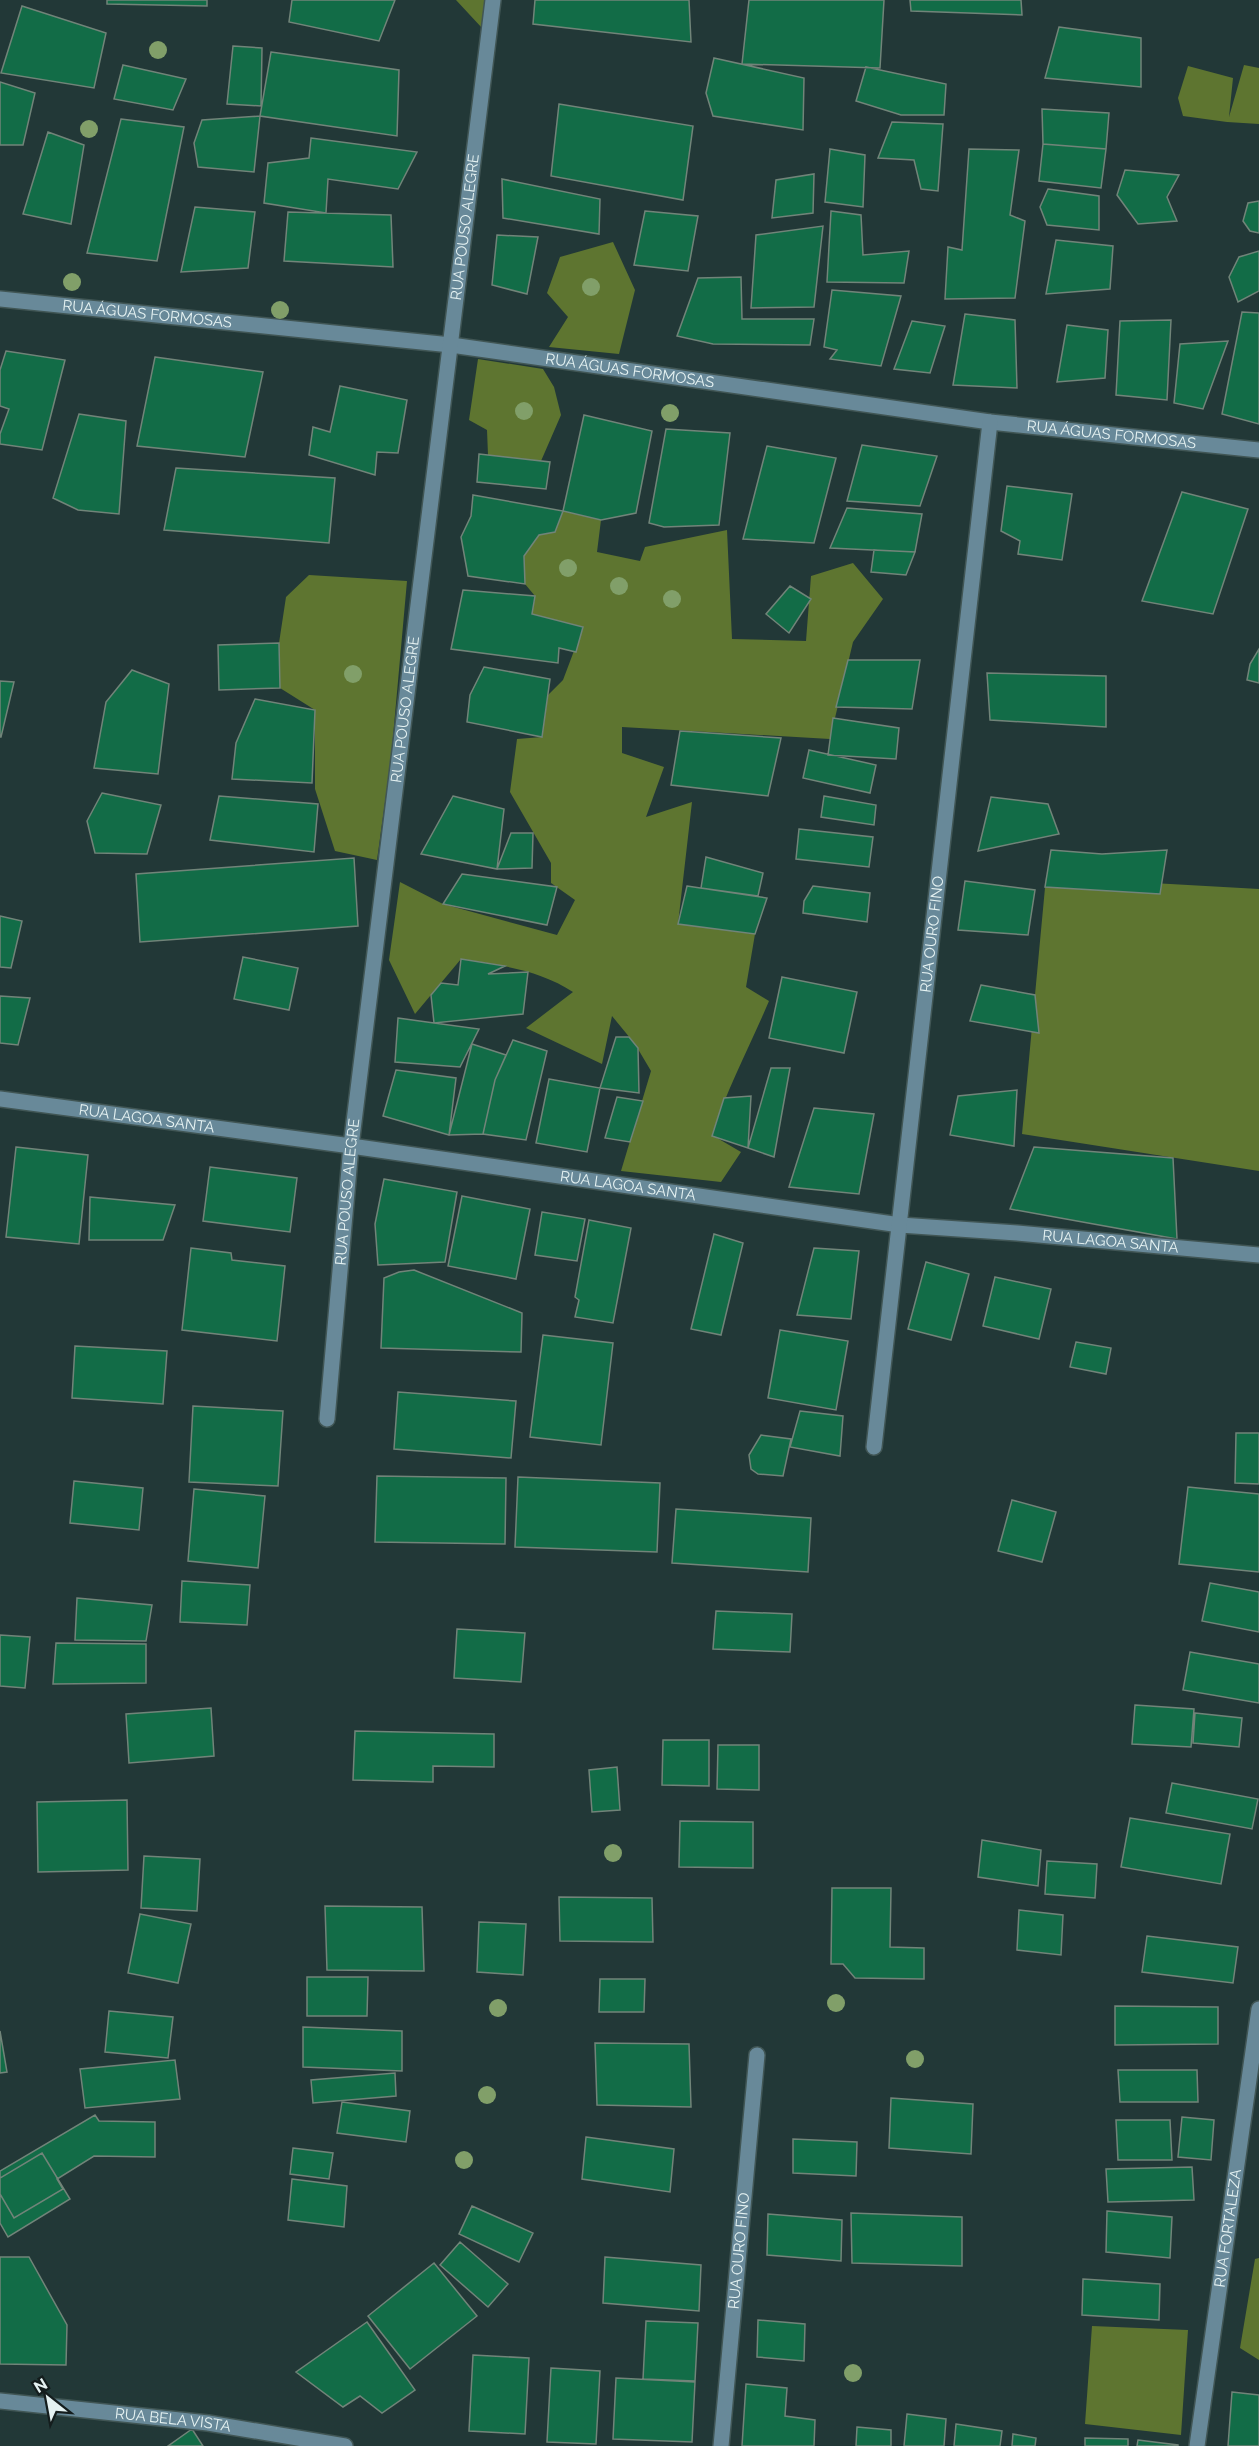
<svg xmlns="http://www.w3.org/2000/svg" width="1259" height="2446" font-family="Raleway,sans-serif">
<rect width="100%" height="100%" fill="#223837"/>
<!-- forest -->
<path fill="#5e7530" d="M456,0H485L482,28Z
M1244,65L1259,68V124L1227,122L1183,116L1178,98L1188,66L1233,78L1229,117Z
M613,242L635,290L619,354L549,347L568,317L547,293L560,257Z
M478,359L543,369L554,387L561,415L541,461L488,455L487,430L469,420Z
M563,511L601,520L597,552L640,561L645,547L727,530L732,639L806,641L811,576L853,563L883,599L853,642L830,739L622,727V753L664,767L646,817L692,802L678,924L755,934L746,987L769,1001C750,1046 727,1089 712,1135L741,1152L721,1182L621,1171L651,1071L635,1044L612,1016L602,1064L526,1028L573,992C540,970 500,965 461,959L415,1014L389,960L400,882L443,904L557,935L575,900L551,883V863L510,792L517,739L542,737L548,695L563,680L583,627L532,614L535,596L525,584L524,556L539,535L555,532Z
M309,575L407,581L391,759L377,860L335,851L315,789V710L280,688L279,643L286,597Z
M1046,877L1259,889V1171L1022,1134Z
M1259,2258V2360L1240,2348L1255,2259Z
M1092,2326L1188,2330L1181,2435L1085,2424Z"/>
<!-- building -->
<path fill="#126c47" stroke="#718479" stroke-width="1.5" d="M107,0H207V6L107,4Z
M292,0H395L379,41L289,22Z
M535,0H689L691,42L533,24Z
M749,0H884L880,68L742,64Z
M910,0H1021L1022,15L911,11Z
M22,6L106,33L94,88L1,73Z
M1059,27L1141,38V87L1045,78Z
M233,46L262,48L261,106L227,104Z
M271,52L399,70L397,136L260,116Z
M714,58L804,78L803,130L713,116L706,93Z
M123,65L186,79L173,110L114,99Z
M866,67L946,84L944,115H901L856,101Z
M0,82L35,93L23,145H0Z
M559,104L693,126L683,200L551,176Z
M1042,109L1109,113L1106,149L1043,144Z
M260,116L254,172L198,167L194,143L202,120Z
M121,119L184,127L157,261L87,253Z
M892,122L943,124L938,191L921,189L914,160L878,158Z
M48,132L84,145L71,224L23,214Z
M311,138L417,152L398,189L328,179L326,213L264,203L268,163L309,158Z
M1043,144L1106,149L1101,188L1039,181Z
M830,149L865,155L863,207L825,202Z
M969,149L1019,150L1010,215L1025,221L1015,298L945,299L948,247L962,250Z
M1125,170L1179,175L1167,197L1177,221L1138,224L1117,195Z
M814,174L813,213L772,218L776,180Z
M502,179L600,199L599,234L503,218Z
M1048,189L1099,196V230L1047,225L1040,207Z
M1259,201V233L1250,231L1243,221L1248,203Z
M195,207L255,212L248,268L181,272Z
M645,211L698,216L688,271L634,265Z
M831,211L861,215L863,255L909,251L904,283L827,282Z
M288,212L391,215L393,267L284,261Z
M823,226L814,307L751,308L756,235Z
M497,235L538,237L527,294L492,285Z
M1056,240L1113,246L1110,289L1046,294Z
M1259,251V291L1238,302L1229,277L1239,257Z
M741,277L742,319H814L810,345L713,344L677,336L698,278Z
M832,290L901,296L881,366L830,359L837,350L824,347Z
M1242,312L1259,313V424L1222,414Z
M965,314L1015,320L1017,388L953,385Z
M1171,320L1167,400L1116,395L1120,321Z
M912,321L945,326L930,373L894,369Z
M1067,325L1108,330L1105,378L1057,382Z
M1228,341L1203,409L1174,403L1180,344Z
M6,351L65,360L42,450L0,444V434L9,409L0,406V370Z
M155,357L263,372L245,457L137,446Z
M340,386L407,400L398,453L377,452L375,475L309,455L313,427L330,432Z
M79,414L126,421L119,514L78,510L53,498Z
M584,415L652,431L636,513L601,520L563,511Z
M666,429L730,433L719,525L664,527L649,523Z
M862,445L937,456L920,506L847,501Z
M767,446L836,458L814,543L743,539Z
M479,454L550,462L546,489L477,482Z
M176,468L335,478L329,543L164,530Z
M1007,486L1072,494L1062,560L1018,554L1020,541L1001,531Z
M1182,492L1248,509L1213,614L1142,601Z
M473,495L563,511L555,532L539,535L524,556L525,584L468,576L461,537L471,516Z
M847,508L922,514L915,552L830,548Z
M874,550L915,552L906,575L871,572Z
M790,586L811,599L789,633L766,614Z
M463,590L535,596L532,614L583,627L576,652L559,648L558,663L451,649Z
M279,643L280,688L219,690L218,645Z
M1259,649V683L1247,680L1250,664Z
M848,660H920L912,709L836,707Z
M484,667L550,679L542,737L467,722L470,695Z
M132,670L169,684L158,774L94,768L106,702Z
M987,673L1106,676V727L990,720Z
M0,681L14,682L1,737H0Z
M255,699L315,710L312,783L232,779L236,743Z
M833,718L899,728L896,759L828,755Z
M680,731L781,738L768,796L671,785Z
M809,750L876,765L870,793L803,778Z
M102,793L161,805L147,854L95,853L87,821Z
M219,796L318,804L314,852L210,840Z
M453,796L504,809L497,869L421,854Z
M824,796L876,805L874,825L821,817Z
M991,797L1048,804L1059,834L978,851Z
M799,829L873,837L869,867L796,859Z
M511,833H533L532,868L497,869Z
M1051,850L1102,854L1167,850L1160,894L1045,887Z
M706,857L763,873L758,896L701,888Z
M354,858L358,926L140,942L136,874Z
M462,874L557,887L547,925L443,904Z
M965,881L1035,890L1028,935L958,930Z
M687,886L767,898L755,934L678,924Z
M813,886L870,893L867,922L803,913L804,901Z
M0,916L22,921L11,968L0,967Z
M243,957L298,968L289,1010L234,999Z
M461,959L505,966L488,974L528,972L523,1014L434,1023L431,995L441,983L458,985Z
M782,977L857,992L844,1053L769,1038Z
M981,985L1035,995L1039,1033L970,1021Z
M0,996L30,998L18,1045L0,1043Z
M398,1018L434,1023L479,1029L460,1067L395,1062Z
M616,1037H629L638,1048L639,1093L600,1088Z
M513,1040L547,1051L526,1140L483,1134L495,1080Z
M472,1044L506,1055L495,1080L483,1134L449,1135Z
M771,1068H790L774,1157L748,1148Z
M396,1070L456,1078L449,1135L383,1116Z
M549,1079L600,1088L587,1152L536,1143Z
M1017,1090L1014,1146L950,1135L958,1096Z
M751,1096L748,1148L712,1136L724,1098Z
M617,1097L643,1101L630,1142L605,1138Z
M814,1108L874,1114L859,1194L789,1187Z
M16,1147L88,1155L79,1244L6,1237Z
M1034,1147L1173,1158L1177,1239L1010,1209Z
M210,1167L297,1178L290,1232L203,1221Z
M384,1179L457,1192L445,1262L378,1265L375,1224Z
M462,1196L530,1209L516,1279L448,1266Z
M90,1197L175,1205L163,1240H89Z
M542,1212L585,1219L577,1261L535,1255Z
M589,1220L631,1228L613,1323L575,1317L579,1300L575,1297Z
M714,1234L743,1243L721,1335L691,1329Z
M191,1248L231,1253L232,1260L285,1266L277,1341L182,1330Z
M814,1248L859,1251L851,1319L797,1315Z
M926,1262L969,1274L951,1340L908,1329Z
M414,1270L522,1313L521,1352L381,1348L384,1278L399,1272Z
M995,1277L1051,1289L1039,1339L983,1326Z
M780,1330L848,1341L836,1410L768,1398Z
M543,1335L613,1343L601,1445L530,1437Z
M1076,1342L1111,1348L1106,1374L1070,1367Z
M75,1346L167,1351L163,1404L72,1398Z
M398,1392L516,1401L511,1458L394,1449Z
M193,1406L283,1411L278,1486L189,1482Z
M800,1411L843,1416L840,1456L790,1447Z
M1236,1433H1259V1484L1235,1483Z
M761,1435L791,1439L783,1476L758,1474L751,1469L749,1455Z
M377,1476L506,1478L505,1544L375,1542Z
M518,1477L660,1483L657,1552L515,1547Z
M74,1481L143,1488L139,1530L70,1523Z
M1188,1487L1259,1494V1572L1179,1564Z
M194,1489L265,1496L258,1568L188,1561Z
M1012,1500L1056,1512L1042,1562L998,1551Z
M676,1509L811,1518L808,1572L672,1563Z
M182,1581L250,1585L247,1625L180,1622Z
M1210,1583L1259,1592V1632L1202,1621Z
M77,1598L152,1605L146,1641L75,1640Z
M716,1611L792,1614L790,1652L713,1649Z
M457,1629L525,1633L521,1682L454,1678Z
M0,1635L30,1637L25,1688L0,1686Z
M56,1643L146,1644V1683L53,1684Z
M1190,1652L1259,1664V1703L1183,1690Z
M1135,1705L1194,1709L1191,1747L1132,1744Z
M211,1708L214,1756L129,1763L126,1714Z
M1195,1713L1242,1718L1239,1747L1193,1743Z
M355,1731L494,1734V1767L433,1766V1782L353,1780Z
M663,1740H709V1786L662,1785Z
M718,1745H759V1790L717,1789Z
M617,1767L620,1810L592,1812L589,1770Z
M1172,1783L1258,1799L1252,1829L1166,1813Z
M127,1800L128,1870L38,1872L37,1802Z
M1130,1818L1230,1834L1221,1884L1121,1867Z
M680,1821L753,1822V1868L679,1867Z
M982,1840L1041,1850L1038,1886L978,1877Z
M144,1856L200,1859L197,1911L141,1908Z
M1047,1861L1097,1864L1095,1898L1045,1894Z
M832,1888H891L890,1947L924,1948V1979L855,1978L843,1964H831Z
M559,1897L652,1898L653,1942L560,1941Z
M325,1906L422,1907L424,1971L327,1970Z
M1019,1910L1063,1915L1061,1955L1017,1950Z
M140,1914L191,1924L178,1983L128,1973Z
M479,1922L526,1924L523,1975L477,1972Z
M1147,1936L1238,1947L1233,1983L1142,1972Z
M307,1977H368L367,2016H307Z
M600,1979H645L644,2012H599Z
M1115,2006L1218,2007V2044L1115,2045Z
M109,2011L173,2017L168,2058L105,2052Z
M303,2027L402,2031V2071L303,2067Z
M0,2031L7,2072L0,2073Z
M595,2043L689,2044L691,2107L597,2105Z
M175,2060L180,2099L85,2108L80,2069Z
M1118,2070H1197L1198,2102H1120Z
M395,2073L396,2096L313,2103L311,2080Z
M891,2098L973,2104L971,2154L889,2148Z
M342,2102L410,2111L406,2142L337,2133Z
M95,2115L99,2121L155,2122V2157L94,2156L57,2179L63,2189L14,2218L0,2194V2171Z
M1182,2117L1214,2120L1211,2160L1178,2157Z
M1116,2120H1170L1172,2160H1118Z
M586,2137L674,2149L670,2192L582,2179Z
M793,2139L857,2142L856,2176L793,2173Z
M293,2148L333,2153L329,2179L290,2174Z
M42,2153L70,2199L8,2237L0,2223V2178Z
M1192,2167L1194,2200L1108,2202L1106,2169Z
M292,2179L347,2186L344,2227L288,2220Z
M472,2206L533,2233L519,2262L459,2234Z
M1107,2211L1172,2217L1170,2258L1106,2252Z
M851,2213L962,2217V2266L852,2263Z
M768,2214L842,2220L841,2261L767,2255Z
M460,2242L508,2284L488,2307L440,2265Z
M0,2257H29L67,2325L66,2365L0,2364Z
M605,2257L701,2265L699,2311L603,2303Z
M434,2263L477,2316L410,2369L368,2316Z
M1083,2279L1160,2284L1159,2320L1082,2315Z
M758,2320L805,2324L804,2361L757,2357Z
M646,2321L698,2323L695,2381L643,2379Z
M367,2322L415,2390L382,2413L360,2396L343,2407L296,2372Z
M473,2355L529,2358L525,2434L469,2431Z
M551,2368L600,2371L596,2444L547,2442Z
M616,2378L695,2382L692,2442L613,2439Z
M746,2384L787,2388L785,2416L815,2420L814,2446H742Z
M1232,2392L1259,2395V2446H1228Z
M907,2414L946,2419L944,2446H904Z
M956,2424L1002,2431L1000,2446H954Z
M857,2427L891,2430V2446H856Z
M192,2429L203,2446H168Z
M1013,2434L1036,2438L1035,2446H1012Z
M1085,2438L1128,2439V2446H1085Z
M1138,2440L1178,2445V2446H1137Z"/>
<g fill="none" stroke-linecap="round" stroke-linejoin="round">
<!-- minor casing -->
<g stroke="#415655" stroke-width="18">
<g id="minor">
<path id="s1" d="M0,299L451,345L990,422L1259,450"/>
<path id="s2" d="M0,1099L351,1146L900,1225L1017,1233L1259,1255"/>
<path id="s3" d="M327,1419L351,1146L493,0"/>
<path id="s4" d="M874,1447L990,422"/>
<path id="s5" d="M0,2401L208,2423L345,2446"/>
<path id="s6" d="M721,2446L757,2055"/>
<path id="s7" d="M1197,2446L1259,2009"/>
</g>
</g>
<!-- minor -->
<use href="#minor" stroke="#688999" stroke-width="15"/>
</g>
<!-- trees -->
<g fill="#819f69">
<circle cx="158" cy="50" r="9"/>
<circle cx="89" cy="129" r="9"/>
<circle cx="72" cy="282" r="9"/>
<circle cx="591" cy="287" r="9"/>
<circle cx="280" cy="310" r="9"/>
<circle cx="524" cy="411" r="9"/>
<circle cx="670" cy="413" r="9"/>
<circle cx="568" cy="568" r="9"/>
<circle cx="619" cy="586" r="9"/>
<circle cx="672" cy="599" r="9"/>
<circle cx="353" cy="674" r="9"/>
<circle cx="613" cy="1853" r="9"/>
<circle cx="836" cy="2003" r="9"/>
<circle cx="498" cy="2008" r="9"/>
<circle cx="915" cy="2059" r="9"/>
<circle cx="487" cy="2095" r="9"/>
<circle cx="464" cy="2160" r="9"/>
<circle cx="853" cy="2373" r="9"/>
</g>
<g text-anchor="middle" stroke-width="5" stroke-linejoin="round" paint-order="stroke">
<!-- street labels -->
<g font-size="15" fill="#e5f2f2" stroke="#141d1d">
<text dy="5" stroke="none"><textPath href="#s3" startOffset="1200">RUA POUSO ALEGRE</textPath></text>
<text dy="5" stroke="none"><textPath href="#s1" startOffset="148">RUA ÁGUAS FORMOSAS</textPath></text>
<text dy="5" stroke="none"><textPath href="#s1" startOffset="634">RUA ÁGUAS FORMOSAS</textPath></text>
<text dy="5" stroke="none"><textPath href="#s1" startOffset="1120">RUA ÁGUAS FORMOSAS</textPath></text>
<text dy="5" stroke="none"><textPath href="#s3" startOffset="714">RUA POUSO ALEGRE</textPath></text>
<text dy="5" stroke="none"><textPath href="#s4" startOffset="516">RUA OURO FINO</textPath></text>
<text dy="5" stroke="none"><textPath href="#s2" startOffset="148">RUA LAGOA SANTA</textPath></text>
<text dy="5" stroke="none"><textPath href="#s2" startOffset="634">RUA LAGOA SANTA</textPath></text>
<text dy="5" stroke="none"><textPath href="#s3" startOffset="228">RUA POUSO ALEGRE</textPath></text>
<text dy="5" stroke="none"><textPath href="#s2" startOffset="1120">RUA LAGOA SANTA</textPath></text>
<text dy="5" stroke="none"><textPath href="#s7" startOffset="220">RUA FORTALEZA</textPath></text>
<text dy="5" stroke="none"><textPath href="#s6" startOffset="196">RUA OURO FINO</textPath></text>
<text dy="5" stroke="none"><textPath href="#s5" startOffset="174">RUA BELA VISTA</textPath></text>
</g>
</g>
<!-- north arrow -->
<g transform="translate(48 2398) rotate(329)" stroke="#141d1d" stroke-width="4.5" paint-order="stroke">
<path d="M0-4.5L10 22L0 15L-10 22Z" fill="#e5f2f2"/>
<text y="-9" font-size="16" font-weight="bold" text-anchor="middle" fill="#e5f2f2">N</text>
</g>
</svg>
